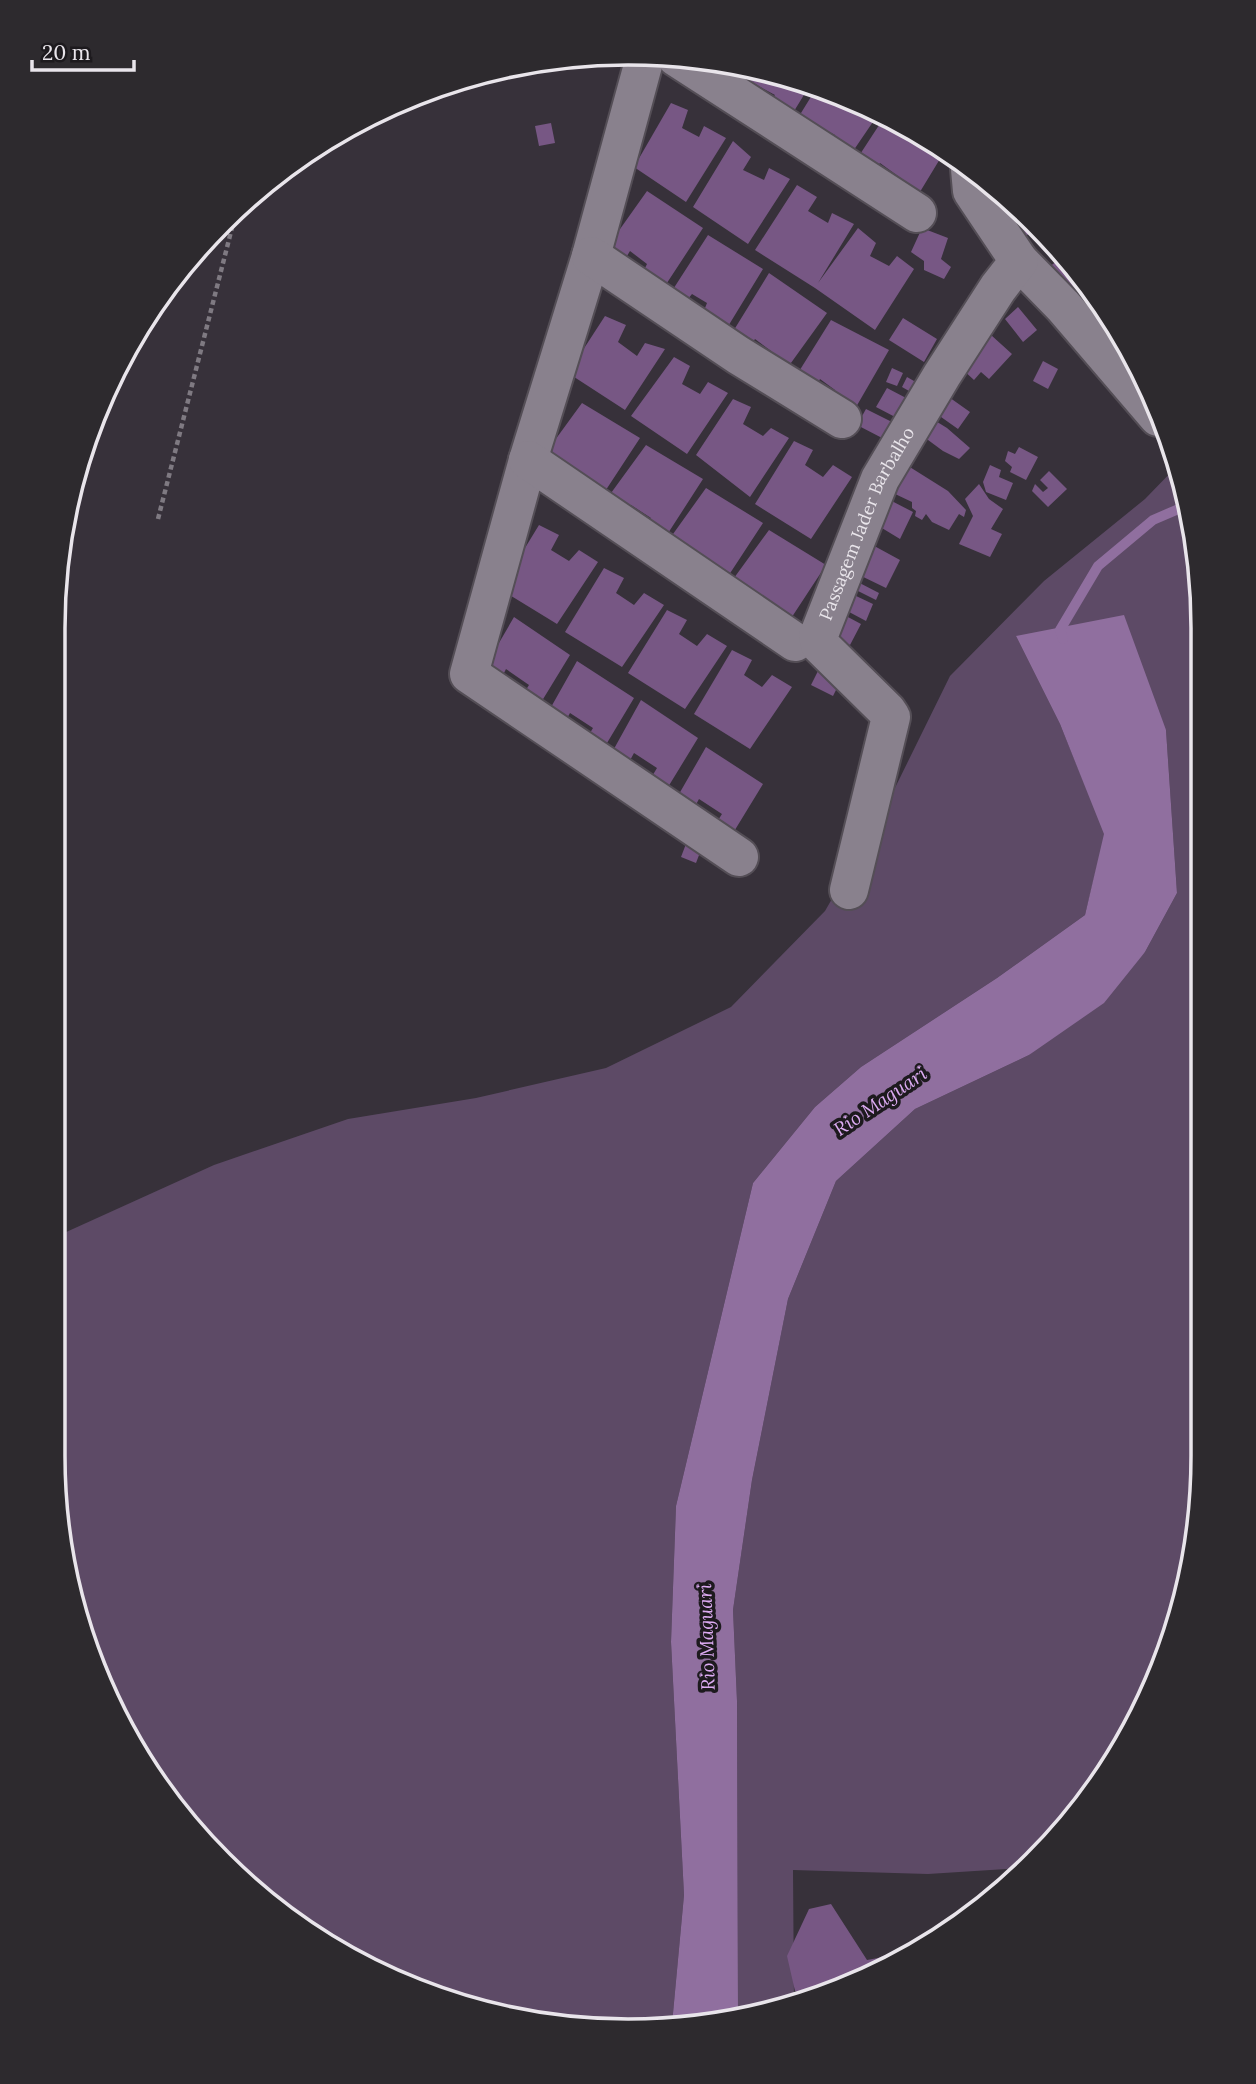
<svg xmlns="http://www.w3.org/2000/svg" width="1256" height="2084" font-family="Lora,serif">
<rect width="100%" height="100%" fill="#37313a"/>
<!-- green -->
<path fill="#5d4a66" d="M1178,465L1184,479L1202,590V1494L1173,1641L1106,1776L1020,1868L928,1874L793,1870L794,2004L738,2013L737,1701L733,1610L752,1480L788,1299L836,1181L915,1109L1029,1055L1145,952L1177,893L1166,730L1016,636L1060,724L1105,834L1085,915L997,978L861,1067L815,1107L753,1183L676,1506L671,1642L684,1895L672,2024L628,2031L443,2001L278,1913L171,1806L83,1641L53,1456V1238L214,1165L348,1119L476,1098L606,1068L731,1007L825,911L891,796L950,676L1044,581L1145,499Z"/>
<!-- water -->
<path fill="#906f9f" d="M1124,615L1166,730L1177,893L1145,952L1104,1003L1029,1055L915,1109L836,1181L788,1299L752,1480L733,1610L737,1701L738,2013L672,2024L684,1895L671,1642L676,1506L753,1183L815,1107L861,1067L997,978L1085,915L1104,834L1060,724L1016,636Z"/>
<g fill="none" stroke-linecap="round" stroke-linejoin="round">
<!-- stream -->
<path stroke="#906f9f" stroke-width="10" d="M1063,639L1060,630L1098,566L1153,520L1188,505"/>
</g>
<!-- building -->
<path fill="#775784" d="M739,63L810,85L788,121L765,107L775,95L751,82L746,94L728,81Z
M817,87L849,96L879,113L847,160L828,147L835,135L818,126H793Z
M671,103L688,110L682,128L699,137L704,126L726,138L686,202L634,167Z
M885,116L946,149L912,205L893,194L902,179L880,163L872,174L853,165Z
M551,123L555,143L539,146L535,126Z
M733,141L751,157L743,170L764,180L769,168L790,179L748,244L693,207Z
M797,185L817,197L808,211L828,223L832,213L854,224L818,283L858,228L876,243L870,256L889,266L897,256L914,269L875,330L815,288L755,250Z
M647,191L703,228L663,289L642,274L647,264L630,251L622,264L603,253Z
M1018,211L1037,228L1020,240L1005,220Z
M922,228L948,238L941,259L951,267L944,279L924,270V261L911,252Z
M708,235L763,269L727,328L703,313L707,303L692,294L684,304L670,294Z
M1065,255L1085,282L1069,294L1049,267Z
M769,273L827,313L783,374L765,364L771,351L755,339L746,352L729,338Z
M1018,307L1037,330L1023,342L1005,319Z
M605,316L626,325L618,342L637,356L645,343L665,349L625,410L568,373Z
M903,318L937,339L924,362L889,340Z
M831,320L889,350L852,414L829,403L835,390L820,379L814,391L793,381Z
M1113,321L1127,341L1129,345L1125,349L1104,330Z
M991,335L1012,354L989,379L981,372L974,380L961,368Z
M674,357L690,366L682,384L700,394L708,382L728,393L687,454L631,416Z
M1043,361L1058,369L1048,389L1033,381Z
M892,368L903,373L897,386L886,382Z
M907,377L921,385L916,395L902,387Z
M887,388L908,399L897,418L876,407Z
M946,395L970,412L958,429L934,412Z
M733,399L751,407L743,424L763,436L771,428L789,438L750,497L696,455Z
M582,403L640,438L600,499L581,489L587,476L567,463L558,474L539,462Z
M866,409L892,422L884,439L857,425Z
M934,420L947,428L970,448L959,459L943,451L924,437Z
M794,441L813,450L805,465L823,477L833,465L852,477L811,539L755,504Z
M646,445L703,479L663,541L644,531L651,518L631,505L622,516L603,504Z
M1019,447L1038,457L1026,480L1010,472L1012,467L1005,461L1008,451L1015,454Z
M905,464L948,491L966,510L964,517L959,514L949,530L932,522L926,514L922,520L915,516L916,511L912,508V502L893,493Z
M990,465L1001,470L999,477L1013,483L1006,500L986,492L983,482Z
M1049,471L1067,489L1048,507L1032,491L1035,484L1043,492L1048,488L1040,480Z
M979,484L989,499L1003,509L991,529L1002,534L990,557L959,544L973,516L965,499Z
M706,488L763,523L723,584L704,574L711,562L691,549L663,548Z
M884,497L913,512L900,539L872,522Z
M539,525L559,535L551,550L569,561L579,550L598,562L557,624L500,589Z
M769,530L826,565L786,626L767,616L774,604L754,591L745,601L726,589Z
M867,542L900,560L886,588L853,572Z
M604,568L624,578L616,593L634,605L644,593L664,605L622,667L565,632Z
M850,578L879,593L876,600L856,590L854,595L873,604L866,621L836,605Z
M833,609L861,624L850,645L822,631Z
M667,610L687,620L679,634L697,646L707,634L727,646L685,709L628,673Z
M514,617L570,655L537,709L520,699L529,685L506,669L500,681L482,672Z
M732,650L752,660L744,675L762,687L772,675L792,687L750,749L694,714Z
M577,661L634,698L601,753L584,743L593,728L570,713L564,724L546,716Z
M822,663L844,674L833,696L811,685Z
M641,700L698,738L665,792L648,783L657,768L634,753L628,764L610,756Z
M706,747L763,784L730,838L713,828L722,814L699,799L693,810L675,801Z
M689,836L704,842L696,863L681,857Z
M831,1904L867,1960L878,1958L926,1939L927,1940L818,1998L795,1991L787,1956L809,1909Z"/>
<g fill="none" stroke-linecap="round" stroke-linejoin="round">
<!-- street casing -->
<g stroke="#544e56" stroke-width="42">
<g id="street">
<path d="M646,54L591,256L528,460L469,674L739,857"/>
<path d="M676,57L917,213"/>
<path d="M591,256L738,355L842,419"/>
<path d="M1019,261L1063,306L1158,417"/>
<path d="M528,460L795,642"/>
<path id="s1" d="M849,890L891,717L887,711L820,645L818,637L880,479L942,375L998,288L1019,261L972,191L970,169"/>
</g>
</g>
<!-- path -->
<path stroke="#7f7a82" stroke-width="4.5" stroke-dasharray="5 3.5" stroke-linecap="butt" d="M158,519L237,208"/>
<!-- street -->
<use href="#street" stroke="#89818d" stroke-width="38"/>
</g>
<g text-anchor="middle" stroke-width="7" stroke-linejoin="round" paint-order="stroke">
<!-- street labels -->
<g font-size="18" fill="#e9e5eb" stroke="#1d1a1e">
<text dy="6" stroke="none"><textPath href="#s1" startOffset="411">Passagem Jader Barbalho</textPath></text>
</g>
<!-- water labels -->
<g font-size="19" font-style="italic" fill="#dcabf2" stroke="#1d1a1e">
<text transform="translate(880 1101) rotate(-34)" y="7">Rio Maguari</text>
<text transform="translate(706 1637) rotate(-92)" y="7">Rio Maguari</text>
</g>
</g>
<!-- crop -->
<path d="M0 0H1256V2084H0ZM628 65H628A563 563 0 0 1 1191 628V1456A563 563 0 0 1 628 2019H628A563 563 0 0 1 65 1456V628A563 563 0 0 1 628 65Z" fill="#2d2a2e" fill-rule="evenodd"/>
<path fill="none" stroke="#e9e5eb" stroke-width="3.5" d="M628 65H628A563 563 0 0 1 1191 628V1456A563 563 0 0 1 628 2019H628A563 563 0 0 1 65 1456V628A563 563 0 0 1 628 65Z"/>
<!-- scale -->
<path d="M32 60v10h102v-10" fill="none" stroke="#e9e5eb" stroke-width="3.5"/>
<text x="42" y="60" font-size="21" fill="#e9e5eb" stroke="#1d1a1e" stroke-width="5" paint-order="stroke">20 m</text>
</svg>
